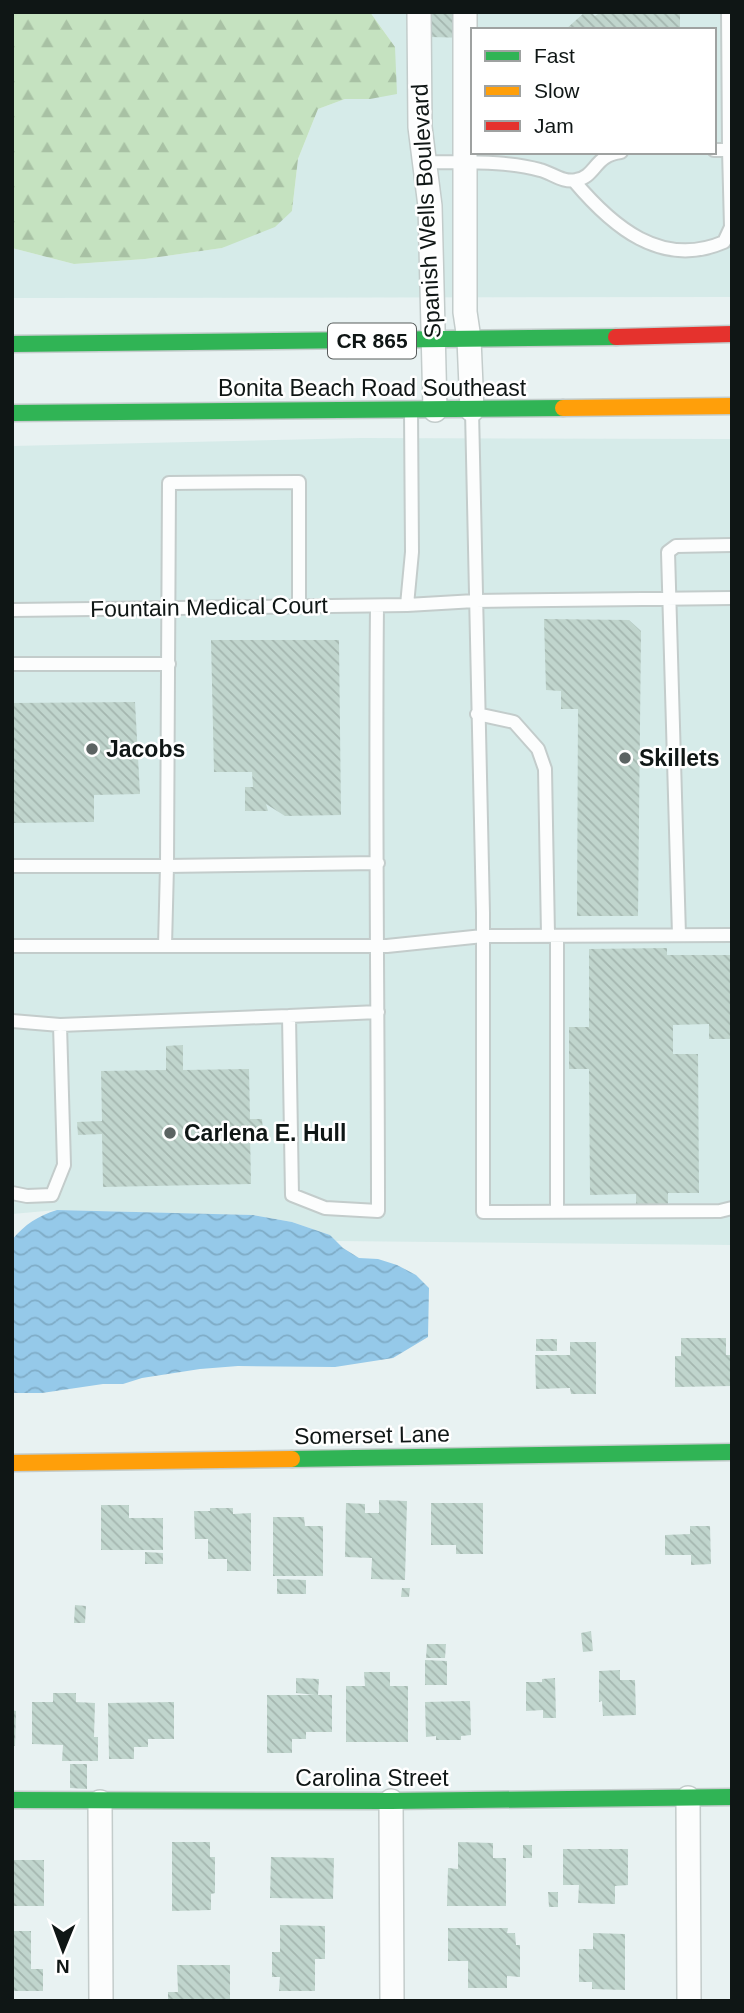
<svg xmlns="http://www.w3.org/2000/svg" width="744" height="2013" font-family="Arial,sans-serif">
<defs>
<pattern id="forest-firs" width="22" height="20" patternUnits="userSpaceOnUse" patternTransform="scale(1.75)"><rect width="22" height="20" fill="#c5e2c0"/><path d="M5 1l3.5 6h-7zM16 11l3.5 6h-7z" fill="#a8c1a4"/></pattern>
<pattern id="water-waves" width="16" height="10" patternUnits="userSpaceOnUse" patternTransform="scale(1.75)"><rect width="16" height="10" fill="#95c9e9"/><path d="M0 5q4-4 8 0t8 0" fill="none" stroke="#7facc7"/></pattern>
<pattern id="building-back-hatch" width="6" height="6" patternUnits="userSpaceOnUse" patternTransform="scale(1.75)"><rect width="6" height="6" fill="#c0d5cd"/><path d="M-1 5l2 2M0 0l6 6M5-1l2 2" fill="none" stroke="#a4b6af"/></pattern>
</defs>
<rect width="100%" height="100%" fill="#e8f2f2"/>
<!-- built -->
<path fill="#d6ebe9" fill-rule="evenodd" d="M370,12H732V297L12,298V248L74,264L145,259L222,248L292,211L298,159L318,109L345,99H370L395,47ZM473,30H714V152H473Z
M361,438L732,439V1245L335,1241L330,1235L292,1222L253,1215L57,1210L12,1214V446Z"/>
<!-- forest -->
<path fill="url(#forest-firs)" d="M12,12H370L395,47L397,94L370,99H345L318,109L298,159L292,211L275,227L222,248L145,259L74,264L12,248Z"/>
<!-- water -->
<path fill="url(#water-waves)" d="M57,1210L253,1215L292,1222L330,1235L343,1248L359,1258L378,1259L397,1265L416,1275L429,1288L428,1337L393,1358L335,1367L238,1366L200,1369L142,1378L123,1384H103L42,1393H12V1240C25,1224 38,1216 57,1210Z"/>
<!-- building -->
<path fill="url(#building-back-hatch)" d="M430,12H470L469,38L430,37Z
M585,12H591L595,16L601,12H680V30H565Z
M544,619L629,620L641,631L638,916H577L578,709H561V691L546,690Z
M211,640H339L341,815L285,816L266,804L268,811H245V787H253L252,772H214Z
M135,702L140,794L94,795V822L12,823V703Z
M667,948V955H732V1039H709V1024L673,1025V1054H698L699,1193H668V1204L636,1205V1194L590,1195L589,1069H569V1027H589V949Z
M183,1045V1070L249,1069L250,1119H262L263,1131L250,1132L251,1184L103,1187L102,1134L78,1135L77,1122L102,1121L101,1071L166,1070V1046Z
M681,1338H726V1355H732V1386L675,1387V1356H681Z
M536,1339H557V1351H536Z
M570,1342H596V1394H571L570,1388L536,1389L535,1355H570Z
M379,1500L407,1501L405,1580L371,1579L372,1558L345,1557L346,1503L365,1504V1513H379Z
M431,1503H483V1554H456V1545H431Z
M101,1505H129V1518H163V1550H101Z
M210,1508H233V1514L251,1513V1571H227V1559H208V1539H195L194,1511H210Z
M273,1517H304L305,1526H323V1576H273Z
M690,1526H710L711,1564L691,1565V1555H665V1535L690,1534Z
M145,1552L163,1553V1564H145Z
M277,1579L306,1580V1594H277Z
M402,1588H410L409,1597H401Z
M75,1605L86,1606L85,1623H74Z
M591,1631L593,1651L583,1652L581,1633Z
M427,1644H446L445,1658H426Z
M425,1660L447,1661V1685H425Z
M620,1670V1680H635L636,1715L603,1716L602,1701L599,1702V1671Z
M364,1672H390V1686H408V1742H346V1686H365Z
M296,1678L319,1679L318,1695H332V1732H306V1739H292V1753H267V1695H315L296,1693Z
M555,1678L556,1718H543V1710L526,1711V1682H542V1679Z
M53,1693H76V1702L95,1703L94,1737H98V1761H62L63,1745L32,1744V1702H53Z
M470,1701L471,1735L461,1736V1740H436V1736L426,1737L425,1702Z
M174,1702V1739H148V1747H134V1759H109L108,1703Z
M12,1710L16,1711L15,1746H12Z
M70,1764H87V1789L70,1788Z
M172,1842H210V1857H215V1893L211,1894V1910L172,1911Z
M458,1842L493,1843V1858H506V1906H447L448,1868L458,1869Z
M523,1845H532V1858H523Z
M563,1849H628V1885L615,1886V1904L578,1903L579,1885H563Z
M271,1857L334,1858L333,1899L270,1898Z
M12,1860H44V1906H12Z
M548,1892H558V1907H549Z
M280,1925L325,1926V1959H315V1991H279L280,1977H272V1952H280Z
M448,1928H508L507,1933H515L516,1945H520V1977L507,1976V1988H468V1961H448Z
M12,1931H31V1969H43V1991H12Z
M593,1933L625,1934V1990L592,1989V1982H579V1949H593Z
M177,1965H230V2001H168V1992H178Z"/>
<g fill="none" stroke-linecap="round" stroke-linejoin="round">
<!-- lane casing -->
<g stroke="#c3cccb" stroke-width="16">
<path id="lane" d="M714,150H729L728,12
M425,162C462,163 504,160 540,170C552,173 563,183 576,180C596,177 594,155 621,152
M574,181C612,226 661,269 724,242L731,227L729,150
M411,411L412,552L407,605L475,601L732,598
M472,411L483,913V1212L720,1211L732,1208
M299,606V482L169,483L167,866L378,863
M377,606C375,807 378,1009 378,1211L325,1208L292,1195L289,1016L378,1012
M12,610L407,605
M12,664H169
M477,714L514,722L538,749L545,769L548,935
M12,866H167L165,946
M679,935L668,552L676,546L732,545
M12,946H387L483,936L732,935
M12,1021L60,1025
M12,1193L27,1196L52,1195L64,1165L60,1025L289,1016
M557,1212V936"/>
</g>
<!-- street casing -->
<g stroke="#c3cccb" stroke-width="26">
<path id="street" d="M419,12L420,127L430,206L435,410
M465,12V312L469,339L472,410
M688,1798L689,2001
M391,1801L392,2001
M100,1802L101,2001"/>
</g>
<!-- fast casing -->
<g stroke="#c3cccb" stroke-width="19">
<path id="fast" d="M12,344L616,337
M12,413L563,408
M292,1459L732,1452
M12,1800L391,1801L732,1797"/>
</g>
<!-- slow casing -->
<g stroke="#c3cccb" stroke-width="19">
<path id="slow" d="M563,408L732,406
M12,1463L292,1459"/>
</g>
<!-- jam casing -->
<g stroke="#c3cccb" stroke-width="19">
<path id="jam" d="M616,337L732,334"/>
</g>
<!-- lane -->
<use href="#lane" stroke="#fcfdfd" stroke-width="12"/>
<!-- street -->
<use href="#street" stroke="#fcfdfd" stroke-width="23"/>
<!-- fast -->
<use href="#fast" stroke="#30b455" stroke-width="16"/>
<!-- slow -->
<use href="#slow" stroke="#ff9f0a" stroke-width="16"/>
<!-- jam -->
<use href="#jam" stroke="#e5322d" stroke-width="16"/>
</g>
<!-- markers -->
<g fill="#5b6362" stroke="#fff" stroke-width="2.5">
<circle cx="92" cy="749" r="7"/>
<circle cx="625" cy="758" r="7"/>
<circle cx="170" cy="1133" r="7"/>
</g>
<g text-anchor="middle" stroke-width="5" stroke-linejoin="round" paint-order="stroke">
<!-- shield labels -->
<rect fill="#fff" stroke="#575c5b" stroke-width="2" x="328" y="323.5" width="88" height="35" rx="5"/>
<g font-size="21" font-weight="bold" fill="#0f1615">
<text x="372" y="348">CR 865</text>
</g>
<!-- street labels -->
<g font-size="23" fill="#0f1615" stroke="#fff">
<text transform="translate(426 211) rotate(-93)" y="8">Spanish Wells Boulevard</text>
<text x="372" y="396">Bonita Beach Road Southeast</text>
<text transform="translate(209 607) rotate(-1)" y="8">Fountain Medical Court</text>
<text transform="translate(372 1435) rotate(-1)" y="8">Somerset Lane</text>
<text x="372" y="1786">Carolina Street</text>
</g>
<!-- poi labels -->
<g font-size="23" font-weight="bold" fill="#0f1615" stroke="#fff" text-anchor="start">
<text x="106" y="757">Jacobs</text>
<text x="639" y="766">Skillets</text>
<text x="184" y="1141">Carlena E. Hull</text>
</g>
</g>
<!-- border -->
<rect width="744" height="2013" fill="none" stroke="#0f1615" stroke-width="28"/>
<!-- legend -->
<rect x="471" y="28" width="245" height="126" fill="#ffffff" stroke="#9fa2a1" stroke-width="2"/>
<rect x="485" y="51" width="35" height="10" fill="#30b455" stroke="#9fa2a1" stroke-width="2"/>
<text x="534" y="63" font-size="21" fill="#0f1615">Fast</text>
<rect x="485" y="86" width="35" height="10" fill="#ff9f0a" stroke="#9fa2a1" stroke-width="2"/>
<text x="534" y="98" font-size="21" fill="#0f1615">Slow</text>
<rect x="485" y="121" width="35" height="10" fill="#e5322d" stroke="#9fa2a1" stroke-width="2"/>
<text x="534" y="133" font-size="21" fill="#0f1615">Jam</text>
<!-- north arrow -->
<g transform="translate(63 1950) rotate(181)" stroke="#ffffff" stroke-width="5" paint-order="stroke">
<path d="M0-5L12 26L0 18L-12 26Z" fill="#0f1615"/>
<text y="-10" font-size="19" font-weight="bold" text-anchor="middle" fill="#0f1615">N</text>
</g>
</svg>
